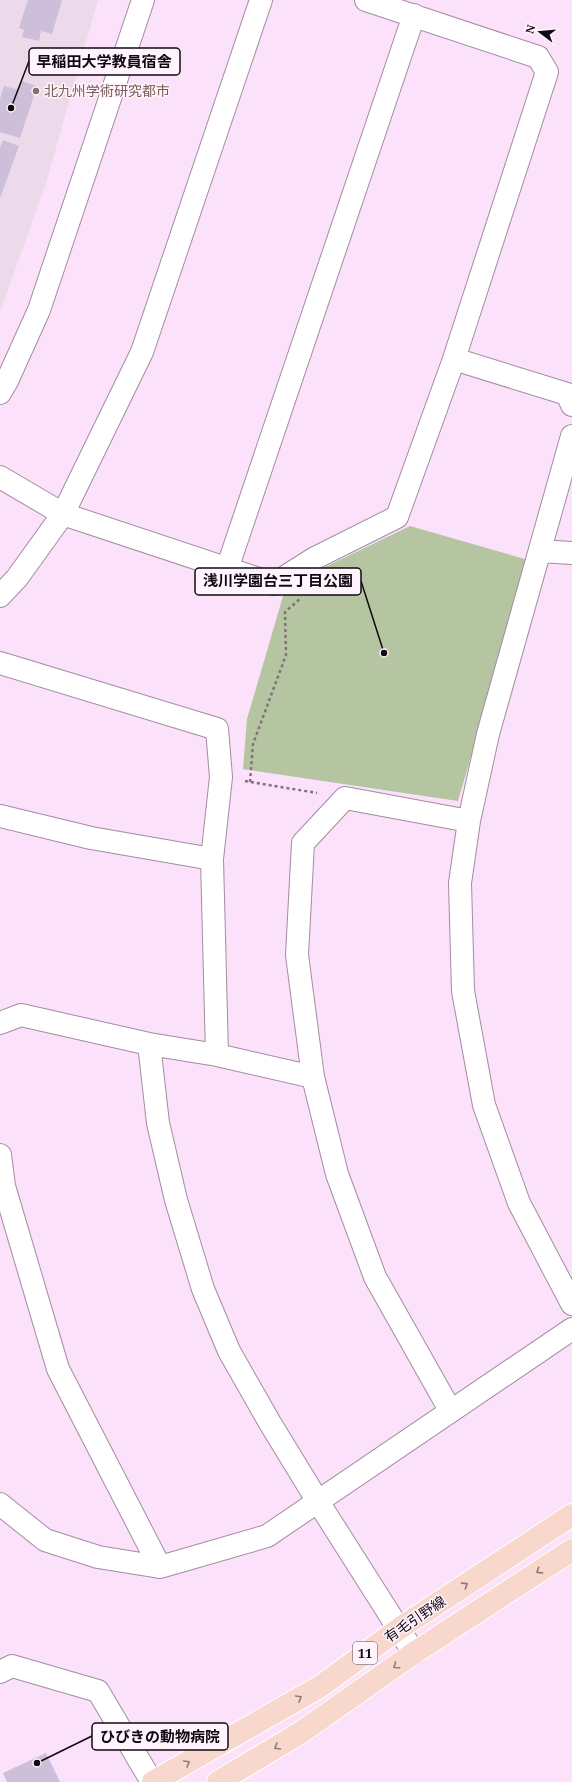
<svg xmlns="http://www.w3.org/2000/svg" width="572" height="1782" font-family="'Noto Serif','Noto Sans JP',serif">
<rect width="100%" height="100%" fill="#fbe1f9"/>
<!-- education -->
<path fill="#ecdaeb" d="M0,0H98L46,183L0,312Z"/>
<!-- green -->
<path fill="#b5c4a1" d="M410,526L528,560L458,801L243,769L247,719L286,586Z"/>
<!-- building -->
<path fill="#cdbeda" d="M28,0H62L52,34L41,31L39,41L22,37L24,30L19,28Z
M21,81L37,86L20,138L0,132V99L4,86L19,90Z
M3,140L19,146L0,198V148Z
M46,1753L60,1782H7L3,1773Z"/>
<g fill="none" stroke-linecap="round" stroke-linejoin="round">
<!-- street casing -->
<g stroke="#a38ca2" stroke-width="24">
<path id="street" d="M454,359L567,394L572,405
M0,477L63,514L274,584L315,558L397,517L454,359L547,72L538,57L366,0
M540,551L572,553
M227,569L414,15
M0,596L17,578L63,514L142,352L261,0
M0,663L217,729L221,777L212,859L217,1055
M0,816L91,838L212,859
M469,821L460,883L463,991L484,1105L519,1203L572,1304
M0,1023L21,1015L149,1044L217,1055L313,1077
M149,1044L158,1123L176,1200L203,1289L229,1351L270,1423L317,1500L414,1653
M0,1155L4,1186L58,1369L160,1567
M450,1410L375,1277L337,1174L313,1077L297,955L303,843L345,798L469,821L488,734L572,436
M0,1504L45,1540L98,1557L160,1567L267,1536L572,1329
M0,1672L12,1666L98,1691L152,1782"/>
</g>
<!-- secondary casing -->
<g stroke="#a38ca2" stroke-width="24">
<path id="secondary" d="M0,393L7,381L39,310L143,0"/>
</g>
<!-- primary casing -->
<g stroke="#fff" stroke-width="24">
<path id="primary" d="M153,1782L321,1686L400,1628L572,1515
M218,1782L300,1733L414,1653L572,1550"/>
</g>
<!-- path -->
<path stroke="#827181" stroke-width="2.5" stroke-dasharray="3 3" stroke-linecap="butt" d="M245,781L317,793
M250,782L253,744L286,655L285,612L301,598"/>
<!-- street -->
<use href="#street" stroke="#fff" stroke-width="22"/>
<!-- secondary -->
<use href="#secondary" stroke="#fff" stroke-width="22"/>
<!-- primary -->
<use href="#primary" stroke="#f8d7cd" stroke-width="22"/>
</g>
<!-- one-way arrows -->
<defs><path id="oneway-chevron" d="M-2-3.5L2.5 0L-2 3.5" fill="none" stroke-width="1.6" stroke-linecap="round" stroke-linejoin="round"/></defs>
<g stroke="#907a78">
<use href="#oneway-chevron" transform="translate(539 1571) rotate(147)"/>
<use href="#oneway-chevron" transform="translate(465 1585) rotate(-33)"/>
<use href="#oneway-chevron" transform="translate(396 1666) rotate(145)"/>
<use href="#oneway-chevron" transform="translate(299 1698) rotate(-30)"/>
<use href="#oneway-chevron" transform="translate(277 1747) rotate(149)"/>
<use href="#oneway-chevron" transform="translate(187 1763) rotate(-30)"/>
</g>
<!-- markers -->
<circle fill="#8d6e63" stroke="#fff4fe" stroke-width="1.5" cx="36" cy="91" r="4"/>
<g text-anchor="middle" stroke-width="3" stroke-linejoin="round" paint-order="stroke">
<!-- shield labels -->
<rect fill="#fff4fe" stroke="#584f57" stroke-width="1" x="353" y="1642" width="24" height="22" rx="3"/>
<g font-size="13" font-weight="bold" fill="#100810">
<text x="365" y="1658">11</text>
</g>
<!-- education labels -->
<g font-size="14" fill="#785e54" stroke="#fff4fe" text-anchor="start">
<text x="44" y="96">北九州学術研究都市</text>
</g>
<!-- street labels -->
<g font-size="14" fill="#100810" stroke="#fff4fe">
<text transform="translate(415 1619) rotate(-34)" y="5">有毛引野線</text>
</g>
</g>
<!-- callouts -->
<path fill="none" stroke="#100810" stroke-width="1.5" d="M11 108L29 61M384 653L361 581M37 1763L92 1736"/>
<g fill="#100810" stroke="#fff4fe" stroke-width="1.5">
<circle cx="11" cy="108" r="4"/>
<circle cx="384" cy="653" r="4"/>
<circle cx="37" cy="1763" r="4"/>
</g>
<g fill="#fff4fe" stroke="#100810" stroke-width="1.5">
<rect x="29" y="48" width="151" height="27" rx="4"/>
<rect x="195" y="568" width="166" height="27" rx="4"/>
<rect x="92" y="1723" width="136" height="27" rx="4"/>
</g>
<g font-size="15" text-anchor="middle" font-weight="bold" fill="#100810">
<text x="104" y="67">早稲田大学教員宿舎</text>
<text x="278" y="586">浅川学園台三丁目公園</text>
<text x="160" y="1742">ひびきの動物病院</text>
</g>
<!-- north arrow -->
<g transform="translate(540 32) rotate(286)" stroke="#fff4fe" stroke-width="3" paint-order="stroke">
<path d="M0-3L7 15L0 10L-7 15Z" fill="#100810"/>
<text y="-6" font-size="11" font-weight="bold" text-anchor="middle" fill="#100810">N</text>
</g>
</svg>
